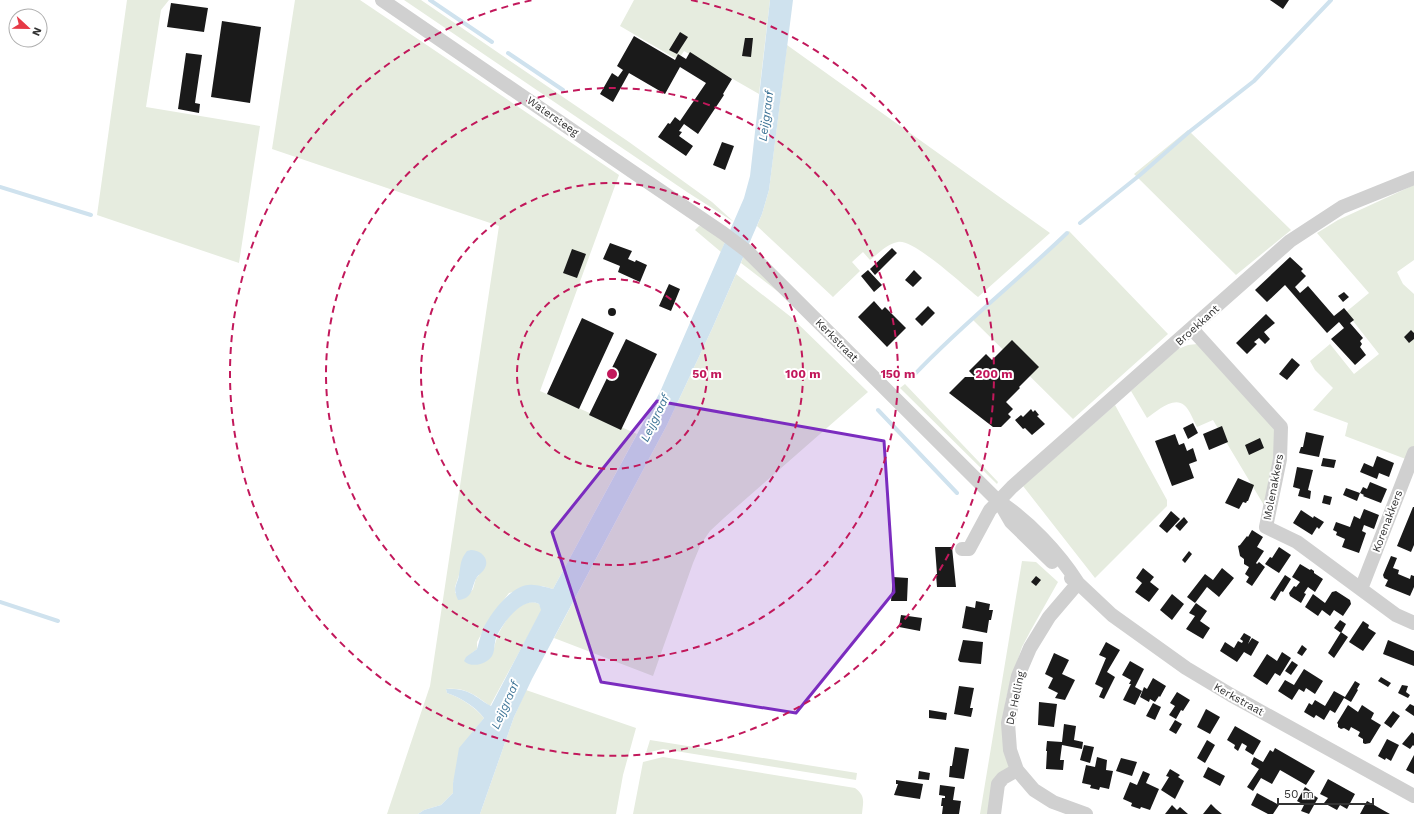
<svg xmlns="http://www.w3.org/2000/svg" width="1414" height="814" font-family="'Work Sans',sans-serif">
<rect width="100%" height="100%" fill="#fff"/>
<!-- green -->
<path fill="#e6ecdf" fill-rule="evenodd" d="M127,0H169L161,10L146,107L260,126L239,263L97,215Z
M295,0H360L619,175L540,391L637,434L553,589L542,586L509,593L490,618L477,642V649L472,653L494,649C496,632 518,594 539,604L542,610L490,706C475,695 466,687 446,689L447,693C461,698 474,706 484,718L473,732L453,783V793L441,805L424,810L418,814H387L430,686L499,226L272,149ZM459,575H479L476,578L473,589L467,596L455,593V587Z
M404,0H421L629,142L712,202L734,222L687,192Z
M634,0H770L759,94L684,51L678,60L620,26Z
M787,45L1050,233L978,297C964,286 914,239 898,242C887,244 879,253 870,260L863,252L852,262L860,271L833,297L757,226L762,214L769,190Z
M1188,130L1291,230L1236,275L1134,174Z
M1414,185V260L1397,272L1403,284L1414,294V455L1411,461L1345,436L1348,423L1313,410L1333,388L1315,370L1310,361L1330,344L1354,374L1379,354L1346,312L1369,293L1317,233L1338,220Z
M699,226L705,227L725,242L721,252L695,230Z
M1069,231L1168,334L1073,419L973,320Z
M744,255L794,304L741,263Z
M736,274L791,317L868,392L724,518L710,531L701,544L693,563L653,676L554,638L667,425L712,329Z
M1197,344L1285,431L1265,507L1213,420L1197,427C1193,420 1190,410 1184,405C1173,396 1156,412 1147,418L1131,391L1178,349L1188,345Z
M905,384L998,482L997,484L900,388Z
M1115,405L1167,500V506L1095,578L1023,486Z
M1022,561L1036,562L1058,582L1031,630L1022,647L1010,683L1006,699L1004,718L1011,764L989,814H980Z
M526,690L636,728L623,775L616,814H480L514,717Z
M650,740L857,773L856,780L663,749L646,753Z
M663,757L855,788C866,796 863,802 862,814H633L643,762Z"/>
<!-- water -->
<path fill="#cfe2ee" d="M770,0H793L769,190L762,214L712,329L667,425L532,679L514,717L480,814H418L424,810L441,805L453,793V783L459,748L484,718C475,706 461,698 447,693L446,689C470,688 472,695 491,706L541,610L539,604C522,596 502,624 496,638C494,644 495,651 492,656C486,665 471,668 464,661L466,657L477,649C479,643 480,636 483,629C490,614 511,586 528,585C536,584 545,587 553,589L660,392L744,198L750,176Z
M471,550C480,550 490,558 485,568C483,572 479,574 477,577C471,586 474,599 458,600C452,587 457,586 459,575C461,564 460,560 467,551Z"/>
<g fill="none" stroke-linecap="round" stroke-linejoin="round">
<!-- stream -->
<path stroke="#cfe2ee" stroke-width="4" d="M430,0L492,42
M508,53L563,90
M0,187L91,215
M1080,223L1140,175L1189,132L1254,81L1331,0
M914,375C962,324 1017,281 1067,233
M878,410L957,493
M0,602L58,621"/>
</g>
<!-- building -->
<path fill="#1a1a1a" d="M1270,0H1289L1283,9Z
M171,3L208,8L204,32L167,27Z
M222,21L261,27L250,103L211,97Z
M680,32L688,37L677,54L669,50Z
M634,36L675,60L678,54L686,59L690,52L732,79L723,94L724,95L698,134L684,124L679,131L682,132L679,136L693,146L686,156L658,137L668,123L670,124L675,117L680,121L706,83L680,67L665,94L629,73L613,102L600,94L612,73L618,77L623,70L617,66Z
M745,38H753L751,57L742,56Z
M186,53L202,55L195,103L200,104L199,113L178,109Z
M722,142L734,146L725,170L713,165Z
M610,243L632,251L628,259L635,262L636,260L647,265L640,282L618,272L620,266L603,259Z
M892,248L897,253L875,275L870,269Z
M572,249L586,254L577,278L563,273Z
M1290,257L1303,269L1301,271L1306,276L1295,287L1300,293L1308,286L1334,316L1344,308L1354,320L1350,323L1363,338L1360,341L1362,344L1360,347L1366,355L1355,365L1331,339L1344,328L1339,322L1327,333L1285,285L1267,302L1255,290Z
M868,270L882,285L874,292L861,276Z
M914,270L922,278L913,287L905,280Z
M669,284L680,289L671,311L659,306Z
M1344,292L1349,297L1343,302L1338,296Z
M874,301L882,310L885,307L906,328L887,347L858,317Z
M928,306L935,313L922,326L915,319Z
M608 312a4 4 0 1 1 8 0a4 4 0 1 1-8 0Z
M1266,314L1275,323L1264,332L1270,339L1265,344L1259,338L1254,342L1257,344L1247,354L1236,343Z
M582,318L614,333L579,409L547,394Z
M1411,330L1414,333V339L1409,343L1404,337Z
M626,339L657,354L621,430L589,415Z
M1012,340L1039,367L1019,387L1020,388L1006,402L1013,409L1008,414L1011,417L1001,427H993L949,393L965,377H975L969,371L986,354L992,360Z
M1292,358L1300,365L1287,380L1279,374Z
M1031,409L1033,412L1035,410L1039,415L1037,416L1045,424L1032,435L1025,428L1023,429L1015,420L1021,415L1023,417Z
M1193,423L1198,433L1188,439L1183,428Z
M1222,426L1228,442L1209,450L1203,434Z
M1306,432L1324,436L1319,457L1299,453L1301,447H1303Z
M1175,434L1179,445L1184,443L1187,451L1193,448L1197,461L1189,464L1194,478L1172,486L1155,441Z
M1260,438L1264,448L1249,455L1245,445Z
M1377,456L1394,463L1389,477L1379,473L1377,479L1360,472L1364,463L1373,467Z
M1323,458L1336,460L1334,468L1321,466Z
M1297,467L1313,470L1308,490L1311,491L1310,499L1298,496L1300,489L1293,487Z
M1238,478L1254,485L1248,501H1247L1246,503L1243,502L1239,509L1225,503Z
M1370,482L1387,489L1381,503L1363,496L1364,495L1360,493L1363,487L1367,489Z
M1346,488L1360,493L1357,501L1343,495Z
M1324,495L1332,497L1330,505L1322,503Z
M1413,507H1414V545L1411,552L1397,546Z
M1364,509L1379,515L1374,529L1364,525L1362,531L1366,533L1359,553L1342,547L1345,539L1336,535L1337,532L1333,530L1336,522L1350,527L1354,516L1360,519Z
M1301,510L1313,518L1314,516L1324,522L1319,529L1317,527L1312,535L1293,523Z
M1171,511L1180,519L1167,533L1159,526Z
M1184,517L1188,522L1180,531L1175,526Z
M1252,530L1263,537L1257,547L1264,551L1256,563L1257,564L1259,562L1265,567L1252,586L1246,582L1249,577L1245,574L1249,567L1244,564V559L1240,556L1238,546L1240,545L1247,536L1248,537Z
M935,547H952L956,587H937L936,574H937Z
M1279,547L1291,555L1279,573L1265,564L1270,557L1272,558Z
M1189,551L1192,554L1185,563L1182,560Z
M1391,556L1397,558L1393,568L1399,570L1398,574L1410,579L1411,575L1414,576V587L1410,596L1385,586L1388,580L1384,578L1383,575Z
M1300,564L1310,570L1311,569L1314,571V573L1323,579L1315,592L1308,587L1304,593L1306,594L1301,603L1290,596L1289,593L1294,586L1296,587L1300,582L1292,577Z
M1143,568L1154,577L1150,582L1159,589L1149,602L1135,592L1142,583L1136,578Z
M1222,568L1234,578L1219,597L1207,587L1195,603L1187,597L1205,574L1213,580Z
M1285,575L1291,579L1283,592L1281,591L1275,601L1270,598Z
M1036,576L1041,580L1036,586L1031,582Z
M893,577L908,578L907,601H891Z
M1336,591L1350,600L1351,604L1343,616L1334,610L1330,616L1322,610L1318,616L1305,607L1313,594L1325,603L1332,592Z
M1172,594L1184,604L1172,620L1160,610Z
M976,601L990,604L989,610H993L991,620H989L987,633L962,628L966,606L975,608Z
M1196,603L1207,611L1200,621L1210,628L1203,639L1186,629L1195,616L1189,613Z
M901,615L922,618L920,631L899,627Z
M1340,620L1346,624L1341,633L1334,628Z
M1363,621L1369,625L1368,628L1376,633L1363,651L1349,642Z
M1341,632L1348,637L1334,658L1328,653Z
M1244,633L1251,637L1248,644L1252,638L1259,642L1251,656L1244,652L1237,662L1220,651L1225,642L1234,648L1238,641L1242,643L1243,641L1240,639Z
M963,640L983,642L981,664L960,662L958,660Z
M1388,640L1414,651V666L1383,654Z
M1106,642L1120,650L1107,672L1115,677L1104,699L1099,697L1103,688L1095,684L1106,658L1099,655Z
M1302,645L1307,649L1302,656L1297,653Z
M1282,652L1291,658L1280,676L1275,673L1267,685L1253,676L1267,654L1277,661Z
M1054,653L1069,660L1062,674L1075,680L1065,700L1055,698L1058,693L1048,688L1053,678L1045,674Z
M1130,661L1144,669L1135,687L1142,691L1135,705L1123,700L1131,684H1129L1131,680L1122,675Z
M1292,661L1298,665L1291,675L1285,671Z
M1304,669L1323,681L1315,694L1306,688L1304,692L1299,689L1292,700L1278,691L1285,680L1294,685Z
M1381,677L1391,683L1388,687L1378,681Z
M1153,678L1166,686L1160,697L1159,696L1155,702L1150,699L1149,702L1140,697L1144,687L1147,689Z
M1355,681L1360,684L1357,689L1358,690L1351,702L1344,698L1335,713L1330,710L1324,720L1316,715L1314,718L1304,712L1309,703L1312,705L1315,700L1325,706L1334,691L1345,697Z
M1402,685L1408,686L1406,692L1410,695L1408,698L1398,693Z
M959,686L974,688L970,708H973L971,717L954,714Z
M1177,692L1190,700L1183,711L1181,710L1176,719L1169,715L1175,706L1170,703Z
M1039,702L1057,704L1054,727L1038,725Z
M1153,703L1161,707L1155,720L1146,716Z
M1410,704L1414,706V716L1405,710Z
M1348,705L1358,712L1362,705L1374,713L1371,719L1381,725L1370,743L1365,744L1363,743V739L1358,736L1360,732L1351,727L1349,731L1344,728L1341,729L1338,727V724L1337,723Z
M1206,709L1220,717L1210,734L1197,727Z
M929,710L947,713L946,720L929,718Z
M1393,711L1400,716L1391,728L1384,723Z
M1175,720L1182,724L1176,734L1169,730Z
M1064,724L1076,726L1074,740L1083,742L1082,749L1062,745L1060,760H1064L1063,770L1046,769L1047,751H1046L1047,741L1062,742Z
M1235,726L1261,741L1253,755L1245,750L1247,746L1242,743L1238,751L1234,748L1235,745L1227,740Z
M1412,732L1414,734V746L1413,745L1410,749L1402,744Z
M1387,739L1399,745L1391,761L1386,758L1385,760L1378,756Z
M1207,740L1215,745L1205,763L1197,758Z
M1084,745L1094,747L1090,763L1080,760Z
M955,747L969,749L964,779L949,777L950,766H952Z
M1275,748L1315,771L1306,785L1280,770L1272,784L1261,778L1253,791L1247,787L1259,769L1251,764L1254,757L1263,762L1270,750L1273,752Z
M1414,755V774L1406,770Z
M1097,757L1107,760L1106,770L1113,771L1109,789L1100,787L1099,790L1095,789L1090,788L1091,785L1082,783L1086,765L1095,767Z
M1121,758L1137,762L1132,776L1116,771Z
M1208,767L1225,776L1220,786L1203,777Z
M1170,769L1180,775L1178,777L1184,781L1175,799L1161,790L1169,777L1166,776Z
M919,771L930,773L929,780L918,779Z
M1143,771L1150,774L1146,783L1159,789L1150,810L1141,807L1140,809L1131,806L1132,803L1123,799L1130,782L1137,785Z
M1328,779L1355,794L1347,809L1340,805L1337,810L1324,803L1328,798L1320,794Z
M896,780L923,784L920,799L894,795L898,784H896Z
M940,785L955,787L953,800L961,801L959,814H942L943,806H941L942,798H945V796L939,795Z
M1305,787L1311,791L1310,793L1318,798L1309,814L1301,811L1304,805L1297,801Z
M1257,793L1279,805L1273,814H1268L1251,805Z
M1367,801L1381,809L1390,814H1360Z
M1211,804L1216,809L1222,814H1203Z
M1172,805L1177,810L1180,807L1188,814H1165Z"/>
<g fill="none" stroke-linecap="round" stroke-linejoin="round">
<!-- minor -->
<path stroke="#d0d0d0" stroke-width="14" d="M382,0L633,172L723,233L747,251L998,501C1028,520 1059,553 1078,583
M1192,329L1281,427L1280,459L1266,527L1297,542L1396,615L1414,623
M1000,503L1011,522L1052,562
M962,549H969L990,510L1012,487L1290,241L1342,207L1414,178
M1071,578L1078,583L1112,615L1186,668L1231,695L1414,796
M1078,583L1049,617L1030,648L1018,676L1008,723L1010,750L1017,770L1034,790L1053,802L1086,814
M1361,589L1414,453
M994,814L998,784L1003,778L1017,770"/>
</g>
<!-- marked area -->
<path fill="#7b2cbf" fill-opacity="0.2" stroke="#7b2cbf" stroke-width="3" stroke-linejoin="round" d="M657,401L884,441L894,592L796,713L601,682L552,532Z"/>
<!-- distance rings -->
<g fill="none" stroke="#c2185b" stroke-width="2" stroke-dasharray="7 5">
<circle cx="612" cy="374" r="95"/>
<circle cx="612" cy="374" r="191"/>
<circle cx="612" cy="374" r="286"/>
<path d="M691 0A382 382 0 1 1 533 0"/>
</g>
<g text-anchor="middle" stroke-width="4" stroke-linejoin="round" paint-order="stroke">
<!-- street labels -->
<g font-size="11" fill="#333" stroke="#fff">
<text transform="translate(553 116) rotate(35)" y="4">Watersteeg</text>
<text transform="translate(1197 325) rotate(-42)" y="4">Broekkant</text>
<text transform="translate(837 340) rotate(45)" y="4">Kerkstraat</text>
<text transform="translate(1273 487) rotate(-79)" y="4">Molenakkers</text>
<text transform="translate(1387 521) rotate(-69)" y="4">Korenakkers</text>
<text transform="translate(1015 698) rotate(-78)" y="4">De Helling</text>
<text transform="translate(1239 699) rotate(29)" y="4">Kerkstraat</text>
</g>
<!-- water labels -->
<g font-size="12" font-style="italic" fill="#3f7597" stroke="#fff">
<text transform="translate(766 116) rotate(-82)" y="4">Leijgraaf</text>
<text transform="translate(655 418) rotate(-64)" y="4">Leijgraaf</text>
<text transform="translate(505 705) rotate(-66)" y="4">Leijgraaf</text>
</g>
</g>
<circle cx="612" cy="374" r="6" fill="#c2185b" stroke="#fff" stroke-width="2"/>
<g font-size="12" text-anchor="middle" font-weight="bold" fill="#c2185b" stroke="#fff" stroke-width="4" stroke-linejoin="round" paint-order="stroke">
<text x="707" y="378">50 m</text>
<text x="803" y="378">100 m</text>
<text x="898" y="378">150 m</text>
<text x="994" y="378">200 m</text>
</g>
<!-- north arrow -->
<g transform="translate(28 28) rotate(112)"><circle r="19" fill="#ffffff" stroke="#adadad"/>
<path d="M0-3L7 15L0 10L-7 15Z" fill="#e63946"/>
<text y="-6" font-size="11" font-weight="bold" text-anchor="middle" fill="#333333">N</text>
</g>
<!-- scale -->
<path d="M1278 798v6h95v-6" fill="none" stroke="#333333" stroke-width="2"/>
<text x="1284" y="798" font-size="12" fill="#333333" stroke="#ffffff" stroke-width="3" paint-order="stroke">50 m</text>
</svg>
